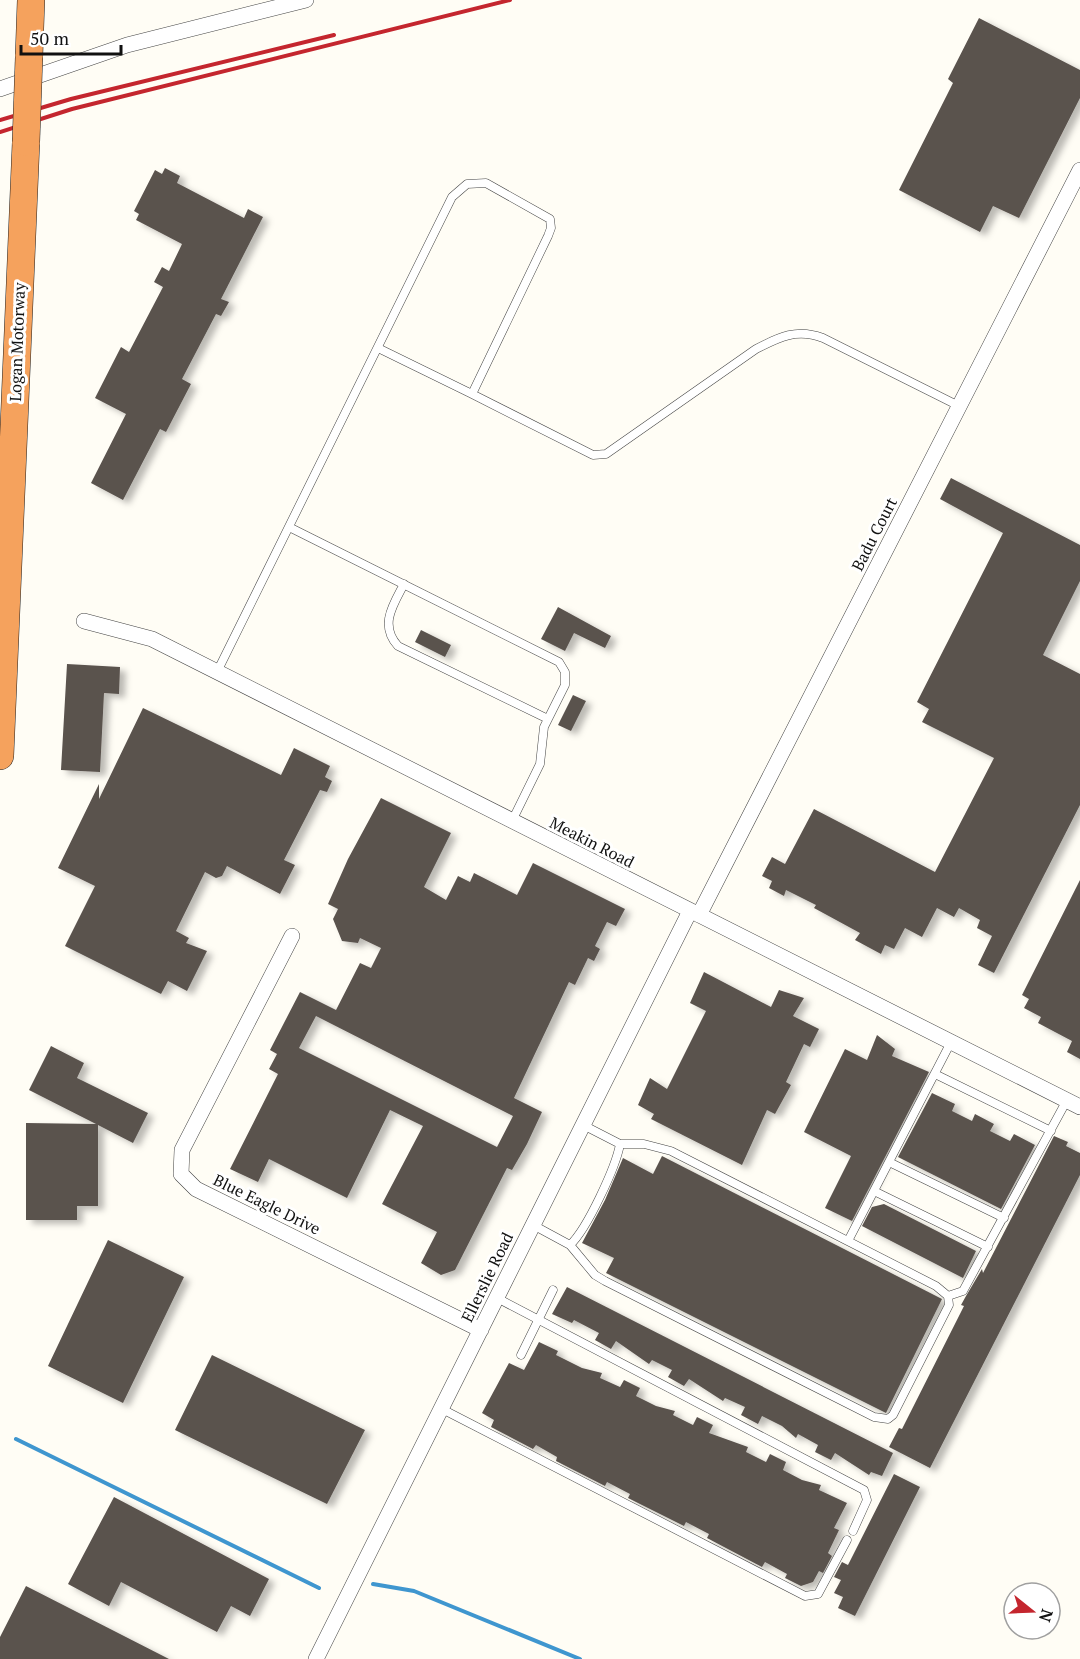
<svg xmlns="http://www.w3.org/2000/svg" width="1080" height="1659" font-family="'PT Serif',serif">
<defs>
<filter id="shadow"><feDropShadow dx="6" dy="4" stdDeviation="3" flood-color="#0004"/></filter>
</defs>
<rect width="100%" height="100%" fill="#fffdf5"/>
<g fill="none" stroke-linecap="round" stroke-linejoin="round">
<!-- stream -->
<path stroke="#3f96cf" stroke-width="4" d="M16,1439L319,1588
M373,1584L414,1591L580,1659"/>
</g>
<!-- building -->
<path fill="#5a524d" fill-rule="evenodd" filter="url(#shadow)" d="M979,18L1080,70V98L1019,218L993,206L980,232L899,190L953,83L948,79Z
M165,168L180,176L177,183L244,218L248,209L263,217L221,299L229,302L221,316L216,314L182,379L191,384L166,432L160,429L123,500L91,483L126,414L95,398L121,347L129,352L163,287L154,282L162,267L169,271L182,244L136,220L139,214L134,211L155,170L162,174Z
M951,478L1080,545V581L1043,655L1080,674V805L994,973L978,965L992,936L977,928L980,920L959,908L954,917L937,908L922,937L905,928L894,949L885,945L881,954L855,940L860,933L814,908L816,905L786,890L784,896L769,888L772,881L762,876L772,857L785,864L814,809L935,872L994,758L922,722L929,709L917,702L1003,533L940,499Z
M558,607L611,636L605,648L574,633L565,651L541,639Z
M421,630L451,645L445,657L415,642Z
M67,664L120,667L119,694L104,693L100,772L61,770Z
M573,695L586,701L571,731L558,725Z
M143,708L281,775L294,748L330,766L325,777L332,781L327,792L320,790L284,860L295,865L280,894L227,866L222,876L216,878L205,872L176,931L189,938L186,943L207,951L187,991L168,981L161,994L65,946L95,886L58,868L99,784V799Z
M381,798L451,833L424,887L446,900L458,876L470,882L474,873L517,895L533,863L625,909L616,926L607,922L595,946L600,949L594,961L588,958L575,985L569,982L514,1098L542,1112L527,1144L512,1170L507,1168L455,1270L441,1275L421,1263L437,1232L382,1204L423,1126L390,1110L347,1198L269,1159L258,1182L230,1169L278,1074L269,1069L277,1054L270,1050L300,992L336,1010L360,963L371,968L381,948L360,938L358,943L342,941L333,919L338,909L328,904L348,859ZM316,1016L513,1116L497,1147L299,1048Z
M1080,880V1059L1067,1052L1072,1041L1038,1023L1041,1017L1024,1008L1029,999L1022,995Z
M704,972L771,1007L779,990L804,998L793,1016L819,1029L810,1047L804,1044L786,1082L791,1085L775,1114L767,1110L742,1165L651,1119L654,1114L638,1105L650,1078L667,1089L706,1011L690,1003Z
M877,1035L895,1049L892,1056L929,1072L852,1221L825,1208L851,1156L804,1132L845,1049L867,1060Z
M51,1046L84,1063L77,1078L148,1113L133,1143L98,1125V1206H77V1220H26V1123L96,1124L29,1090Z
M932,1093L955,1104L952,1111L972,1121L975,1114L994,1124L990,1131L1010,1141L1014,1134L1035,1145L1001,1209L898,1157Z
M1054,1136L1068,1142L1066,1146L1080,1153V1175L930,1468L889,1447L899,1428L902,1429L964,1306L961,1305L966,1296L982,1269L983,1273Z
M662,1156L942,1299L886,1413L606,1273L614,1258L582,1243L605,1200L623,1158L653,1174Z
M884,1204L976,1251L963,1278L862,1226L872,1207Z
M108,1240L184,1277L123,1403L48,1366Z
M567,1287L893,1453L882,1476L871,1472L869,1475L835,1453L831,1460L815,1452L818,1445L798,1434L796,1438L782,1426L762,1416L758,1424L741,1415L745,1407L725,1398L723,1401L689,1379L684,1386L668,1377L672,1370L652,1360L649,1364L616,1341L611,1349L595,1340L599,1333L574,1320L572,1323L552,1314Z
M539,1342L558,1351L556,1355L582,1368L602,1373L600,1378L620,1387L624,1380L640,1388L636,1396L656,1406L675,1411L673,1415L693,1425L697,1417L713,1425L709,1433L748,1447L746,1452L766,1462L770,1454L786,1462L783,1470L802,1480L821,1485L819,1490L847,1503L834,1528L839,1530L828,1553L832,1556L823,1573L819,1571L813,1582L801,1586L785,1578L787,1574L765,1562L762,1567L707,1538L709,1534L686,1522L684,1526L628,1498L630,1494L607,1482L605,1486L556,1461L557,1457L536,1445L533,1449L491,1427L494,1420L482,1413L509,1363L524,1370Z
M212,1355L365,1430L327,1504L175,1430Z
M894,1474L920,1487L855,1616L838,1608L843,1597L834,1593L841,1580L834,1577L842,1562L848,1565Z
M114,1497L269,1579L250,1616L231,1606L217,1632L121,1582L109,1606L68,1584Z
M26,1586L169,1659H0V1637Z"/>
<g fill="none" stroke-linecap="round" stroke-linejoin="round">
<!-- lane casing -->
<g stroke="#444" stroke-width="9">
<path id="lane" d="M472,394L593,455L606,454L756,349C779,337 797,328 823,338L959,406
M289,527L559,662L565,672V685L544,727L540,764L512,821
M404,584C393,605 379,625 398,646L548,719
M217,672L452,197L467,184L486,183L550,219L551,228L548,236L472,394L378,348
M935,1074L1051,1131
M889,1162L1004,1218
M874,1191L988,1247
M533,1225L570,1245L595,1275L605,1281L874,1417L888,1419L893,1415L949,1305L948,1296L936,1286L671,1151L644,1144H620L583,1125
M848,1241L951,1042
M570,1245C587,1229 616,1167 620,1144
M948,1296L963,1291L1067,1100
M497,1298L864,1490L867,1500L853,1531
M521,1355L553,1290
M442,1409L805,1596L818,1594L847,1540"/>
</g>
<!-- street casing -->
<g stroke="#444" stroke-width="16">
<path id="street" d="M0,89L127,45L306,0
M84,621L152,639L1080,1107
M699,915L1080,170
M292,936L182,1150L181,1174L196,1189L481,1330
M316,1659L690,911"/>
</g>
<!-- highway casing -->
<g stroke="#222" stroke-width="28">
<path id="highway" d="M29,57L31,0
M0,756L26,142"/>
</g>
<!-- lane -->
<use href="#lane" stroke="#fff" stroke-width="8"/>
<!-- street -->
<use href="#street" stroke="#fff" stroke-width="15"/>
<!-- highway -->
<use href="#highway" stroke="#f5a25d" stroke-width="27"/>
<!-- rail -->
<path stroke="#c4262e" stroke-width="4" d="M0,120L71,99L334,35
M0,132L72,109L510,0"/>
<!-- highway-bridge casing -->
<g stroke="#222" stroke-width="28" stroke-linecap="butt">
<path id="highway-bridge" d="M26,142L29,57"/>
</g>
<!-- highway-bridge -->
<use href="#highway-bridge" stroke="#f5a25d" stroke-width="27"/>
</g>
<g text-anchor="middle" stroke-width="6" stroke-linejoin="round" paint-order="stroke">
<!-- street labels -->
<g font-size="16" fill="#111" stroke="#fff">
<text transform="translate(17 342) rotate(-88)" y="6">Logan Motorway</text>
<text transform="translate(874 534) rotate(-63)" y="6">Badu Court</text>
<text transform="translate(592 842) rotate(27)" y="6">Meakin Road</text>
<text transform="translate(267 1204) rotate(26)" y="6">Blue Eagle Drive</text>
<text transform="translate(487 1277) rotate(-64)" y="6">Ellerslie Road</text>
</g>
</g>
<!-- north arrow -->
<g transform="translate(1032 1611) rotate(108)"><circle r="28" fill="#ffffff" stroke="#a0a0a0" stroke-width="1.5"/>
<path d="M0-4.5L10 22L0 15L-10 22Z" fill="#c4262e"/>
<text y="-9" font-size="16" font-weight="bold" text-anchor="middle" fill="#111111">N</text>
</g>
<!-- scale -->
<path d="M21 45v9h100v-9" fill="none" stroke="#111111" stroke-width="3"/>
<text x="30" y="45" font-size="18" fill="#111111" stroke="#ffffff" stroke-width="4.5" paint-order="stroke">50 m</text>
</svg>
